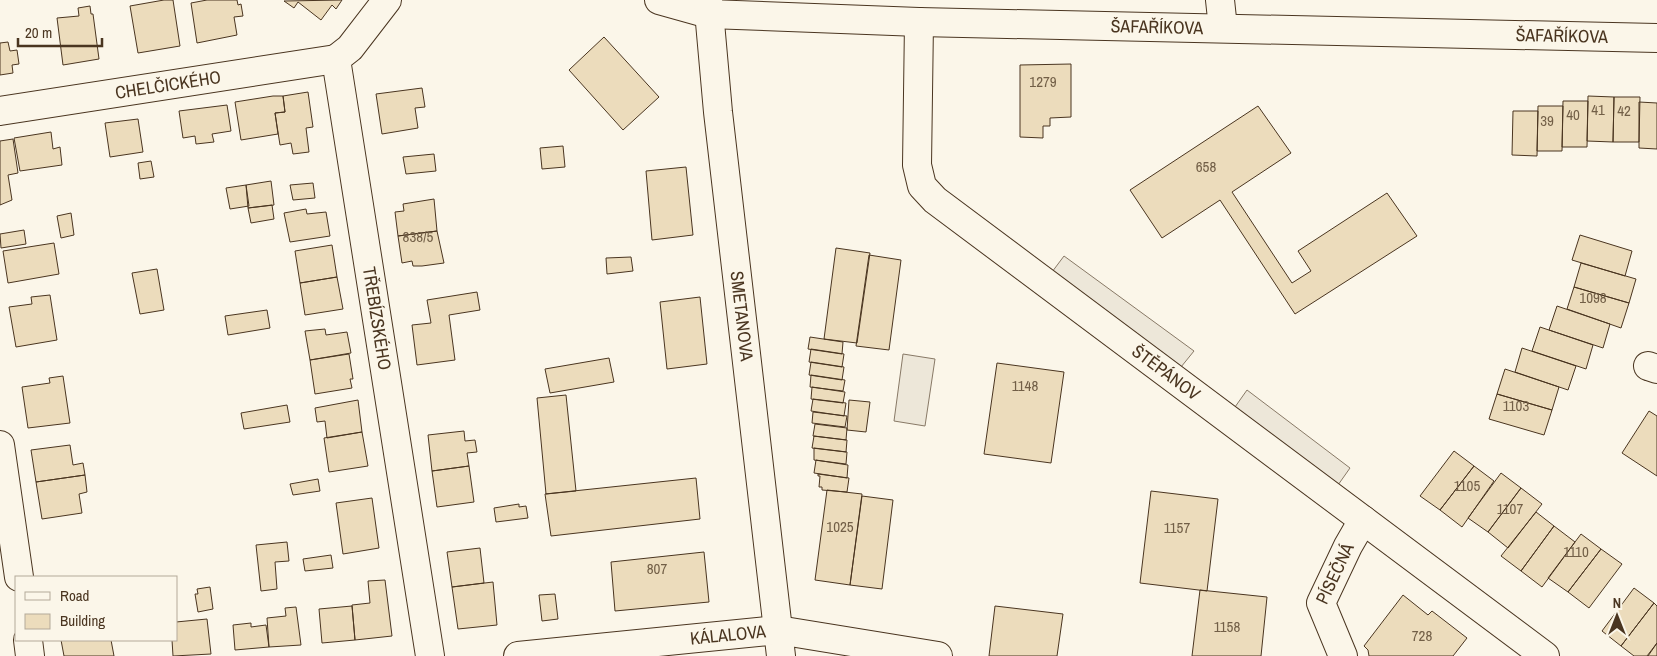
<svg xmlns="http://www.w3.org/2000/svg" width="1657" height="656" font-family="'Archivo Narrow',sans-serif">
<rect width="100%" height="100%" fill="#fbf6e9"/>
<!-- parking -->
<path fill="#ede7d9" stroke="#887966" d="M1064,256L1194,351L1181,367L1052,272Z
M903,354L935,359L925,426L894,421Z
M1247,390L1350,468L1338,485L1235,407Z"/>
<!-- building -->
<path fill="#ecdcbc" stroke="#4a3520" d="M164,0H173L180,46L138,53L130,6Z
M207,0H237L238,5L241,4L243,16L234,17L237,35L197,43L191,3Z
M342,0L336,9L332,5L321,20L298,2L294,8L284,1Z
M90,6L91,14H93L99,59L63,65L57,18L79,16L78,8Z
M604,37L659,97L623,130L569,70Z
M8,42L10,51L17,50L19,64L12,65L13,73L0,75V43Z
M1071,64V117L1050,118V126H1043V138L1020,137V65Z
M422,88L425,107L415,108L418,128L382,134L376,94Z
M308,92L313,127L306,128L309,152L293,154L291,143L280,145L275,113L285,112L283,96Z
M273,96H283L285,112L275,113L278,134L241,140L235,102Z
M1588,96L1614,97L1613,142L1587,141Z
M1614,97H1640L1639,142H1613Z
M1563,101H1588L1587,147H1562Z
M1639,102L1657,103V149L1639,148Z
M227,105L231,131L212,134L214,142L196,144L195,136L183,138L179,111Z
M1258,106L1291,153L1232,192L1292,283L1311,271L1298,251L1387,193L1417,236L1295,314L1220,200L1162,238L1130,190Z
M1538,106H1563L1562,151H1537Z
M1513,111H1538L1537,156L1512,155Z
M138,119L143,152L110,157L105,123Z
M51,132L53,149L60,147L62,165L20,171L14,138Z
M13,139L18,173L8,175L12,200L0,205V141Z
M563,146L565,167L542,169L540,148Z
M434,154L436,171L406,174L403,157Z
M151,161L154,177L140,179L138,163Z
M686,167L693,235L652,240L646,171Z
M271,181L274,205L248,208L246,185Z
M313,183L315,198L293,200L290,185Z
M246,185L249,206L230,209L226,188Z
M434,199L437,231L398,236L395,212L404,211L403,204Z
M272,205L274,219L251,223L248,208Z
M306,209L307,214L326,212L330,236L290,242L284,213Z
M71,213L74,235L61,238L57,216Z
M24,230L26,244L1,248L0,234Z
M437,231L444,263L422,266H413L412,261L402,263L398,236Z
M1580,235L1632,251L1625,276L1572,260Z
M54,243L59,274L8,283L3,251Z
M332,245L337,277L300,283L295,251Z
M836,248L870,253L857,343L824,339Z
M869,255L901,260L889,350L856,346Z
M631,257L633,271L607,274L606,258Z
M1581,263L1636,279L1629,303L1574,287Z
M157,269L164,310L140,314L132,273Z
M337,277L343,309L305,315L300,283Z
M1574,287L1629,303L1621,328L1567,309Z
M477,292L480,310L449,315L455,360L417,365L412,325L431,323L427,300Z
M50,295L57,340L16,347L9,307L32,304L31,297Z
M700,297L707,364L667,369L660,302Z
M1557,306L1610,324L1603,348L1549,330Z
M267,310L270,328L228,335L225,316Z
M1540,327L1593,345L1586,369L1532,351Z
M325,329L326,335L347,332L351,353L310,360L305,331Z
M810,337L843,342L842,354L808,349Z
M1522,348L1576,366L1568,390L1515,372Z
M811,349L844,354L842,367L809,362Z
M349,354L353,379H350L352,388L315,394L310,360Z
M609,358L614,382L550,393L545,369Z
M811,362L844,367L842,380L809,375Z
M997,363L1064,372L1051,463L984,454Z
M1505,369L1559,387L1552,410L1497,394Z
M811,375L845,380L843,391L810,387Z
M63,376L70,423L28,428L22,387L50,383L49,378Z
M812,387L845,392L843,403L811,399Z
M1497,394L1552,410L1544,435L1489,419Z
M566,395L576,491L546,494L537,398Z
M813,399L846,403L844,416L811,411Z
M358,400L362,432L327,438L325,421L317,422L315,408Z
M849,400L870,402L866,432L847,430Z
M287,405L290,422L244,429L241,413Z
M1649,411L1657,416V476L1622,453Z
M813,412L847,416L845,427L812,423Z
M815,424L847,428L846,440L813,436Z
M464,431L465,441L475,440L477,452L467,453L469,466L432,471L428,435Z
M362,432L368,466L329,472L324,438Z
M814,436L847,440L846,452L812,448Z
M70,445L73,465L83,463L85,475L36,482L31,450Z
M814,448L847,452L846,464L814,460Z
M1454,451L1474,466L1440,510L1420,496Z
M816,460L848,465L847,478L814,473Z
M469,466L474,502L437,507L432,471Z
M1474,466L1494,481L1462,527L1440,510Z
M1501,473L1521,488L1488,532L1468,518Z
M818,474L849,478L847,492L822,490V487H819L820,476H818Z
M85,475L87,492L79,494L82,513L42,519L36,482Z
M696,478L700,519L551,536L545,494Z
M318,479L320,491L293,495L290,484Z
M1521,488L1542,504L1508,548L1488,532Z
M827,490L862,494L850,585L815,580Z
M1151,491L1218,499L1207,591L1140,583Z
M862,496L893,500L882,589L850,585Z
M372,498L379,548L343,554L336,503Z
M519,504V507L526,506L528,518L496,522L494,508Z
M1536,512L1554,526L1521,571L1501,556Z
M1554,526L1575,542L1542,587L1521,571Z
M1581,534L1601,549L1568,592L1548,578Z
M287,542L289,561L275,562L277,589L261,591L256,545Z
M480,548L484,583L452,587L447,552Z
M1601,549L1622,564L1589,608L1568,592Z
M704,552L709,602L615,611L611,562Z
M331,555L333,568L305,571L303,559Z
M385,580L392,636L355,640L352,605L370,603L368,581Z
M493,582L497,625L458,629L452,587Z
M210,587L213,609L198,612L195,594H198L197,589Z
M1634,588L1654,603L1621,646L1602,631Z
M1200,590L1267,597L1261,656H1192Z
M555,594L558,619L542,621L539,595Z
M1403,595L1428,615L1432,611L1467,638L1453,656H1369L1368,650L1364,646Z
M1654,603L1657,606V643L1647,656H1634L1621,646Z
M352,606L355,640L322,643L319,609Z
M995,606L1063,614L1057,656H989Z
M296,607L301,645L269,647L267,618L286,616L285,608Z
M207,619L211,654L173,656L172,640H176V622Z
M251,623V627L266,625L269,647L235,650L233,625Z
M61,640H111L114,656H64Z
M1657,643V656H1648Z"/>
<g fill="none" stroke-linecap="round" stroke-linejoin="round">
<!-- minor casing -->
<g stroke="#4a3520" stroke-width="30">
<g id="minor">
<path id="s1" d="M387,0L350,48L336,59L430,656"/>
<path id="s2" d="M659,0L709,14L919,22L1657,38"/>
<path id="s3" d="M708,0L718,112L781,656"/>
<path d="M1220,0L1223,28"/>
<path id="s4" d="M919,22L917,165L922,186L935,200L1545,656"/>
<path id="s5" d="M0,111L336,59"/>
<path d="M1648,366L1657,369"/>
<path d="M0,445L19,577"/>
<path d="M28,640L30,656"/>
<path id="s6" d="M518,656L778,630L938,656"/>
<path id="s7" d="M1343,656L1321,603L1348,546L1363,520"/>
</g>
</g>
<!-- minor -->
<use href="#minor" stroke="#fbf6e9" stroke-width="28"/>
</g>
<g text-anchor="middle" stroke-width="4" stroke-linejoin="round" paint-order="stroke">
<!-- number labels -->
<g font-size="15" fill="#725f47">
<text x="1043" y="87">1279</text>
<text x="1598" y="115">41</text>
<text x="1624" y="116">42</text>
<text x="1573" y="120">40</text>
<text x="1547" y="126">39</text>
<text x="1206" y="172">658</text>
<text x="418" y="242">838/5</text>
<text x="1593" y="303">1098</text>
<text x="1025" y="391">1148</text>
<text x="1516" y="411">1103</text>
<text x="1467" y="491">1105</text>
<text x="1510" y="514">1107</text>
<text x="840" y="532">1025</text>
<text x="1177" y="533">1157</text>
<text x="1576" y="557">1110</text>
<text x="657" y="574">807</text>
<text x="1227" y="632">1158</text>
<text x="1422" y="641">728</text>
</g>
<!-- street labels -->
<g font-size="18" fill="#4a3520" stroke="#fbf6e9">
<text dy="6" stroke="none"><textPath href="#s2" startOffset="500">ŠAFAŘÍKOVA</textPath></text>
<text dy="6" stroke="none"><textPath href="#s2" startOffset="905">ŠAFAŘÍKOVA</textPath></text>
<text dy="6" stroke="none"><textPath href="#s5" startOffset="170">CHELČICKÉHO</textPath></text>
<text dy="6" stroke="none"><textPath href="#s3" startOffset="318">SMETANOVA</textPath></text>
<text dy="6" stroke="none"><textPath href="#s1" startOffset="341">TŘEBÍZSKÉHO</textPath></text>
<text dy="6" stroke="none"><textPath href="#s4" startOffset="472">ŠTĚPÁNOV</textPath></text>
<text dy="6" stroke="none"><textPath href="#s7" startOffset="90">PÍSEČNÁ</textPath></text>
<text dy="6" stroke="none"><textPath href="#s6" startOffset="211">KÁLALOVA</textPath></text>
</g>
</g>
<!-- legend -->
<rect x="15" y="576" width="162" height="65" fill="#fbf6e9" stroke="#b4a999"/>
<rect x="25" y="592" width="25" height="8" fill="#fbf6e9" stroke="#b4a999"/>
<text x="60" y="601" font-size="15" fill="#4a3520">Road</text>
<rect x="25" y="614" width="25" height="15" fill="#ecdcbc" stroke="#b4a999"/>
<text x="60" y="626" font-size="15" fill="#4a3520">Building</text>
<!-- north arrow -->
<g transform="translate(1617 616)" stroke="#fbf6e9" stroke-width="4" paint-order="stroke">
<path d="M0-4L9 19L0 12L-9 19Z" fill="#4a3520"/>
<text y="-8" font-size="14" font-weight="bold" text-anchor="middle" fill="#4a3520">N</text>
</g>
<!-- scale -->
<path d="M18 38v8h84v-8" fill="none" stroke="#4a3520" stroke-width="2.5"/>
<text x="25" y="38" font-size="15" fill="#4a3520" stroke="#fbf6e9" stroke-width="4" paint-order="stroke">20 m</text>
</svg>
